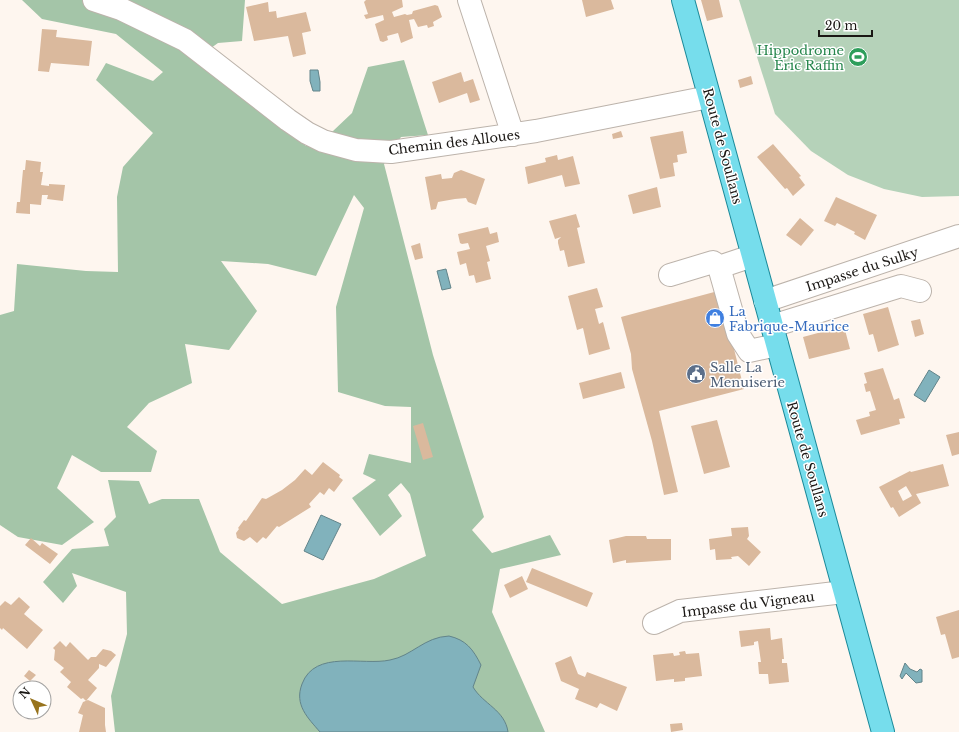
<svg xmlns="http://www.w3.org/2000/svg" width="959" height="732" font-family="'Libre Baskerville',serif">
<rect width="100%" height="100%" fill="#fef6ef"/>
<!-- green -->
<path fill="#b5d2b9" d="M739,0H959V196L922,197L884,189L848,175L811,151L775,114Z"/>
<!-- forest -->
<path fill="#a4c5a8" d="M22,0H245L242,41L218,43L197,58L306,146L333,131L352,113L368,67L404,60L428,135L401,137L384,164L433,355L484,517L472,530L492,553L550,535L561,555L500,569L492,612L545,732H115L111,696L127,634L126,592L72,573L77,586L63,603L43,582L72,549L109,546L104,529L116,517L108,480L139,481L149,504L162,499H199L220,552L282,604L374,579L426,556L410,494L401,483L388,495L402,516L380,536L352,498L376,480L363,474L369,454L411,463V407L385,406L338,392L336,307L364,208L354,195L316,276L268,264L221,261L257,311L229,350L185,344L192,383L149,403L127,427L157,451L151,472H101L72,455L57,488L94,522L62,545L18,537L0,525V315L14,311L17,264L86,271L118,272L117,197L123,167L153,133L96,80L106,63L153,81L163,72L116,34L42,19Z"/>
<!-- water -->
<path fill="#81b2bc" stroke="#62848a" d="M310,70H318L320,82V91H313L310,81Z
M446,269L451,288L442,290L437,271Z
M929,370L940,377L925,402L914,395Z
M321,515L341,524L323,560L304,551Z
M449,636C466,640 473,649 481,665L473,687C483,704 505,710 508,732H320C308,718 294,705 302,684C315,649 363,666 390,660C412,656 424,637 449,636Z
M905,663L910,669L917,672L920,669L922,670V682L916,683L906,673L902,679L900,676Z"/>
<!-- building -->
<path fill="#dab99d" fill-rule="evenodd" d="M366,0H402L403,7L392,12L394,17L405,14L407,15L412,14L413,11L435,5L438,6L442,17L433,22L434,26L428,28L427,25L418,27L414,19L409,20L413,38L401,43L398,33L387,36L388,40L383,42L380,41L375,24L384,20L383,15L366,19L364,15L368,14L364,2Z
M582,0H611L614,9L586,17Z
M701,0H719L723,17L707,21Z
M268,2L269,12L276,11L277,18L306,12L311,31L302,33L306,54L293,57L288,36L254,41L246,7Z
M42,29L57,30L56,37L92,41L89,66L51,63L49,72L38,71Z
M461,72L464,82L473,79L480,100L470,103L467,93L439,103L432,82Z
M751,76L753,84L740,88L738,80Z
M621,131L623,137L613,139L612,134Z
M683,131L687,153L677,155L678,162L673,163L675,176L660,179L650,137Z
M773,144L801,176L799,177L805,185L793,196L787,188L785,189L757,157Z
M557,155L558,160L573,156L580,184L565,187L562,175L528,184L525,167L546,162L545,158Z
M26,160L41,162L40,172H43L41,185L49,186V184L65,185L63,201L47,199L48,195H42L41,205L30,204V214L16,213L17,202H20L23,170H25Z
M461,170L485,179L476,205L468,202L466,198L455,199L438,202L436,209L431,210L425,177L441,174L442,179L452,178L454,173Z
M657,187L661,207L633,214L628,195Z
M836,197L877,215L865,240L854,234L855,232L837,223L835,226L824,221Z
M576,214L580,227L577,228L585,263L568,267L564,250L560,251L558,243V240L561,237L555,239L549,221Z
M800,218L814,230L801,246L786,235Z
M488,227L490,234L497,232L499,242L486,246L490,261L487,262L491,279L476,283L474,275L469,276L466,263L460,265L457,252L470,249L468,243L462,244L460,243L458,234Z
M420,243L423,258L415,260L411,246Z
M597,288L603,307L595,309L599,324L603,322L610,349L589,355L583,328L577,330L568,296Z
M718,291L737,349H734L744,389L659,411L678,492L664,495L652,441L632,369L631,354L621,317Z
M888,307L899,345L878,352L873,334L869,335L863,314Z
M920,319L924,334L915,337L911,321Z
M844,326L850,349L809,359L803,337Z
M883,368L894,400L899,398L905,418L899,419L900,424L861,435L856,420L870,416L869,412L876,410L870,391L866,392L864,384L867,383L864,373Z
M621,372L625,388L583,399L579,383Z
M717,420L730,467L704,474L691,426Z
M423,423L433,457L423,460L413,426Z
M959,432V454L952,456L946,435Z
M323,462L340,475L339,477L343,480L334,492L329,488L324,495L320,492L309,504L311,507L279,527L277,526L266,539L263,537L257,543L250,537L244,541L237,538L236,533L239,529L238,528L244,520L246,521L262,498L266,499L282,490L295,480L305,469L312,475Z
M943,464L949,486L916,494L921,503L899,517L893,507L891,508L879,487L910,471L911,472ZM906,486L912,496L903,501L898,491Z
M748,527L749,536L747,539L761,552L749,566L738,556L731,557L732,559L716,560L715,549L710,550L709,539L732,536L731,528Z
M626,536H646L647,539H671V560L626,563V560L613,563L609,540Z
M31,538L40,546L42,543L58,554L50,564L25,545Z
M532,568L593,593L587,607L526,582Z
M522,576L528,589L510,598L504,585Z
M19,597L30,607L24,614L43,630L27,649L3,628L2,630L0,628V606L5,601L11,605Z
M959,610V657L952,659L945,634L941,635L936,617Z
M770,628L771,640L782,638L784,659H782V663H787L789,682L769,684L768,674H759L758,662H761L758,641L754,642V645L741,647L739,631Z
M60,641L66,647L70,642L88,660L91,657H96L103,649L111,651L116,655L106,667L99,664V668L88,680L97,688L86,701L83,698L81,699L67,687L71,682L60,672L64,668L54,660L55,650L53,648Z
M685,651L686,654L699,653L702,676L685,678V681L674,682V679L656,681L653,655L673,653L674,656L680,655L679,652Z
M571,656L578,674L585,677L587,672L627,687L617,711L600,703L597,708L575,699L579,689L561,681L555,663Z
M29,670L36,675L30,681L24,676Z
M88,700L105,708V725L106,732H79L83,715L78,713L83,702Z
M682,723L683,730L671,732L670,724Z"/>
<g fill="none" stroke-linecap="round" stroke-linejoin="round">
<!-- minor casing -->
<g stroke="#bcb3ab" stroke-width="24">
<path id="minor" d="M94,0L121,9L185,40L288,120L307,133L323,141L356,150L391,152L536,131L709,97
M469,0L513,135
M752,256L719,267L738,334L749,351L777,345
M670,275L713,262L719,267
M765,301L959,236
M772,326L901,286L920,291
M654,623L680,611L844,592"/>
</g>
<!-- major casing -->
<g stroke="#1b8999" stroke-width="24">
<path id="major" d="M683,0L883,732"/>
</g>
<!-- minor -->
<use href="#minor" stroke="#fff" stroke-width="22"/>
<!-- major -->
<use href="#major" stroke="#76ddec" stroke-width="22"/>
</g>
<!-- icons -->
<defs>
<g id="stadium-disc" transform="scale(1)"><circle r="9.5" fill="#2e9e5b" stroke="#fff"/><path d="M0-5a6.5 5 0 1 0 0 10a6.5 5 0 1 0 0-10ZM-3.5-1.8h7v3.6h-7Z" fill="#fff"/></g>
<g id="shop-disc" transform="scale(1)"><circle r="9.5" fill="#3f7fe0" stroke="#fff"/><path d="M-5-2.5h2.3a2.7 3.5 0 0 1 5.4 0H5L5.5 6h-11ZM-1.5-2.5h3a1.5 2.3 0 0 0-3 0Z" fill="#fff"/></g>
<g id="civic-disc" transform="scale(1)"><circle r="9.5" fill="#5c6f8a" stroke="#fff"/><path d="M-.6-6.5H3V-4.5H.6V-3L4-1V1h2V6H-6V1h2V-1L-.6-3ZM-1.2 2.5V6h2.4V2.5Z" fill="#fff"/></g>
</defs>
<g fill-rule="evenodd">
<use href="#stadium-disc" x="858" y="57"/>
<use href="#shop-disc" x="715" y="318"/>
<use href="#civic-disc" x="696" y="374"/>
</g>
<g text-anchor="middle" stroke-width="3" stroke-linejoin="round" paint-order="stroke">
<!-- leisure labels -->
<g font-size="13" fill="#27864d" stroke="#fff" text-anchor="end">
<text x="844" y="55">Hippodrome<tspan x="844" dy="15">Éric Raffin</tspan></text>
</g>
<!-- street labels -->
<g font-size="13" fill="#1a1714" stroke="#fff">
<text transform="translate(454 142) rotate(-7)" y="5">Chemin des Alloues</text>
<text transform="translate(723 146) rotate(75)" y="5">Route de Soullans</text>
<text transform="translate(862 269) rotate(-18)" y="5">Impasse du Sulky</text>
<text transform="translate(808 459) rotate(74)" y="5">Route de Soullans</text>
<text transform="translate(748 604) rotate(-7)" y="5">Impasse du Vigneau</text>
</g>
<!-- shop labels -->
<g font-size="13" fill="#366cbe" stroke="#fff" text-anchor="start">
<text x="729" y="316">La<tspan x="729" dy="15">Fabrique-Maurice</tspan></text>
</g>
<!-- service labels -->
<g font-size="13" fill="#4e5e75" stroke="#fff" text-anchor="start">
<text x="710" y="372">Salle La<tspan x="710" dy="15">Menuiserie</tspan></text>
</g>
</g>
<!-- north arrow -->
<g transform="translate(32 700) rotate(314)"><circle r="19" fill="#ffffff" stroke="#a3a2a1"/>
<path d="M0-3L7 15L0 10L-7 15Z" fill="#97731d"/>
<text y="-6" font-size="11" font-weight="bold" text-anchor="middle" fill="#1a1714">N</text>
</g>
<!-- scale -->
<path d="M819 30v6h53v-6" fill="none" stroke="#1a1714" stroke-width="2"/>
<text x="825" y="30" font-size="12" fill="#1a1714" stroke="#ffffff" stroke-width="3" paint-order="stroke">20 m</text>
</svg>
